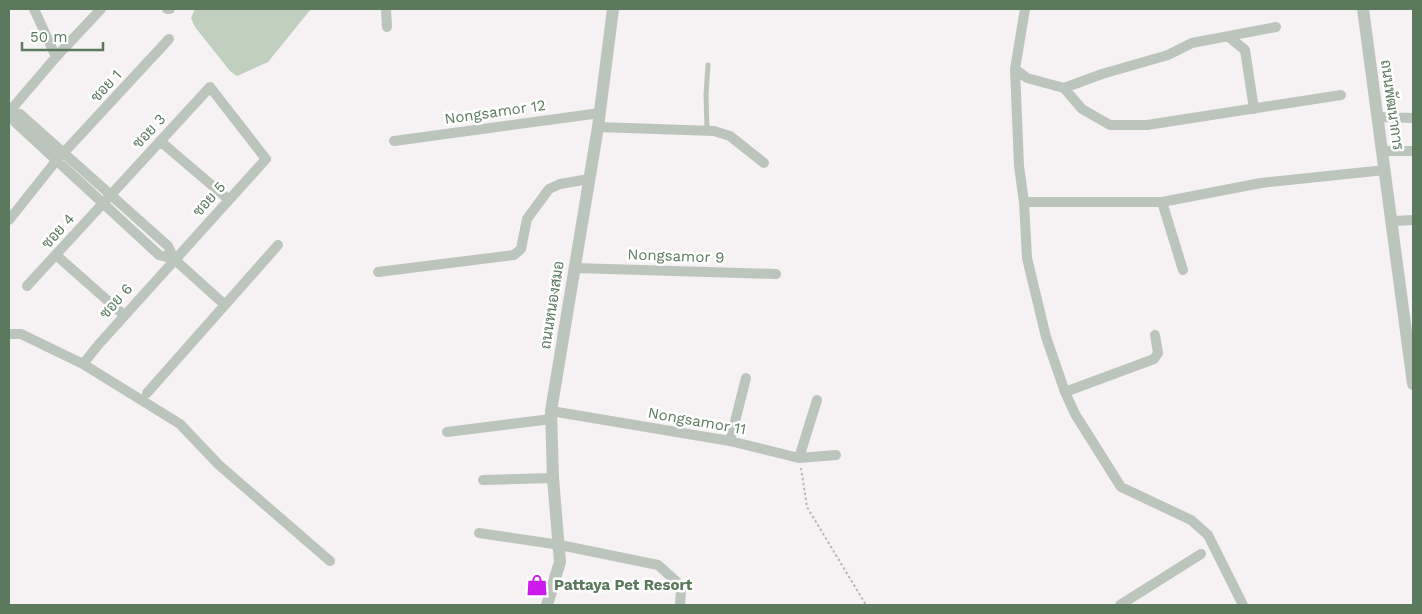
<svg xmlns="http://www.w3.org/2000/svg" width="1422" height="614" font-family="'Work Sans',Sarabun,sans-serif">
<rect width="100%" height="100%" fill="#f6f1f3"/>
<!-- water -->
<path fill="#c1cfbe" d="M195,9H311L268,62L237,76L230,71L195,27L191,18Z"/>
<g fill="none" stroke-linecap="round" stroke-linejoin="round">
<!-- path -->
<path stroke="#b4bcb4" stroke-width="2" stroke-dasharray="2.5 2.5" stroke-linecap="butt" d="M801,468L807,507L866,605"/>
<!-- service -->
<path stroke="#bcc5bc" stroke-width="5" d="M707,130L706,95L708,65"/>
<!-- minor -->
<path stroke="#bcc5bc" stroke-width="10" d="M34,9L56,57
M167,9H170
M386,9L387,27
M1025,9L1015,69L1019,166L1024,202L1027,258L1046,337L1065,392L1075,414L1121,487L1191,520L1208,535L1243,605
M1229,37L1245,50L1254,109
M1015,69L1027,78L1064,88L1102,74L1168,55L1192,43L1276,27
M1064,88L1082,109L1110,125H1147L1341,95
M10,111L15,122L159,255L174,259L225,305
M10,111L20,114L168,246L174,259
M9,112L56,57L101,9
M1378,117L1413,118
M598,127L714,131L730,136L764,163
M160,141L228,199
M394,141L600,113
M1383,151H1413
M1024,202H1162L1261,183L1385,170
M1162,202L1183,270
M9,220L56,161L169,39
M1393,221L1413,220
M56,255L124,315
M575,268L776,274
M378,272L514,255L521,249L527,219L549,189L560,184L589,179
M27,286L210,87L266,159L99,344L83,364
M9,334H21L83,364L180,424L219,465L330,561
M1065,392L1154,359L1158,353L1155,335
M147,393L278,245
M551,411L730,441L799,458L836,455
M447,432L551,419
M730,441L746,378
M799,458L817,400
M483,480L553,478
M479,533L560,545L658,565L677,582L681,590L680,605
M1120,605L1201,554"/>
<!-- tertiary -->
<path stroke="#bcc5bc" stroke-width="12" d="M1363,9L1413,384
M547,605L560,562L553,478L551,411L598,127L613,9"/>
</g>
<!-- icons -->
<defs>
<g id="shop-bare" transform="scale(1.725)"><path d="M-5-2.5h2.3a2.7 3.5 0 0 1 5.4 0H5L5.5 6h-11ZM-1.5-2.5h3a1.5 2.3 0 0 0-3 0Z" fill="#cc1aed" stroke="#fff" stroke-width="2.5" paint-order="stroke"/></g>
</defs>
<g fill-rule="evenodd">
<use href="#shop-bare" x="537" y="585"/>
</g>
<g text-anchor="middle" stroke-width="5" stroke-linejoin="round" paint-order="stroke">
<!-- street labels -->
<g font-size="15" fill="#5b795c" stroke="#fff">
<text transform="translate(106 86) rotate(-47)" y="5">ซอย 1</text>
<text transform="translate(1392 105) rotate(82)" y="5">ถนนพัฒนาการ</text>
<text transform="translate(495 112) rotate(-8)" y="5">Nongsamor 12</text>
<text transform="translate(149 131) rotate(-47)" y="5">ซอย 3</text>
<text transform="translate(209 199) rotate(-48)" y="5">ซอย 5</text>
<text transform="translate(58 231) rotate(-48)" y="5">ซอย 4</text>
<text transform="translate(676 256) rotate(2)" y="5">Nongsamor 9</text>
<text transform="translate(116 301) rotate(-48)" y="5">ซอย 6</text>
<text transform="translate(552 305) rotate(-81)" y="5">ถนนหนองสมอ</text>
<text transform="translate(697 421) rotate(10)" y="5">Nongsamor 11</text>
</g>
<!-- poi labels -->
<g font-size="15" font-weight="bold" fill="#5b795c" stroke="#fff" text-anchor="start">
<text x="554" y="590">Pattaya Pet Resort</text>
</g>
</g>
<!-- border -->
<rect width="1422" height="614" fill="none" stroke="#5b795c" stroke-width="20"/>
<!-- scale -->
<path d="M22 42v8h81v-8" fill="none" stroke="#5b795c" stroke-width="2.5"/>
<text x="30" y="42" font-size="15" fill="#5b795c" stroke="#ffffff" stroke-width="4" paint-order="stroke">50 m</text>
</svg>
